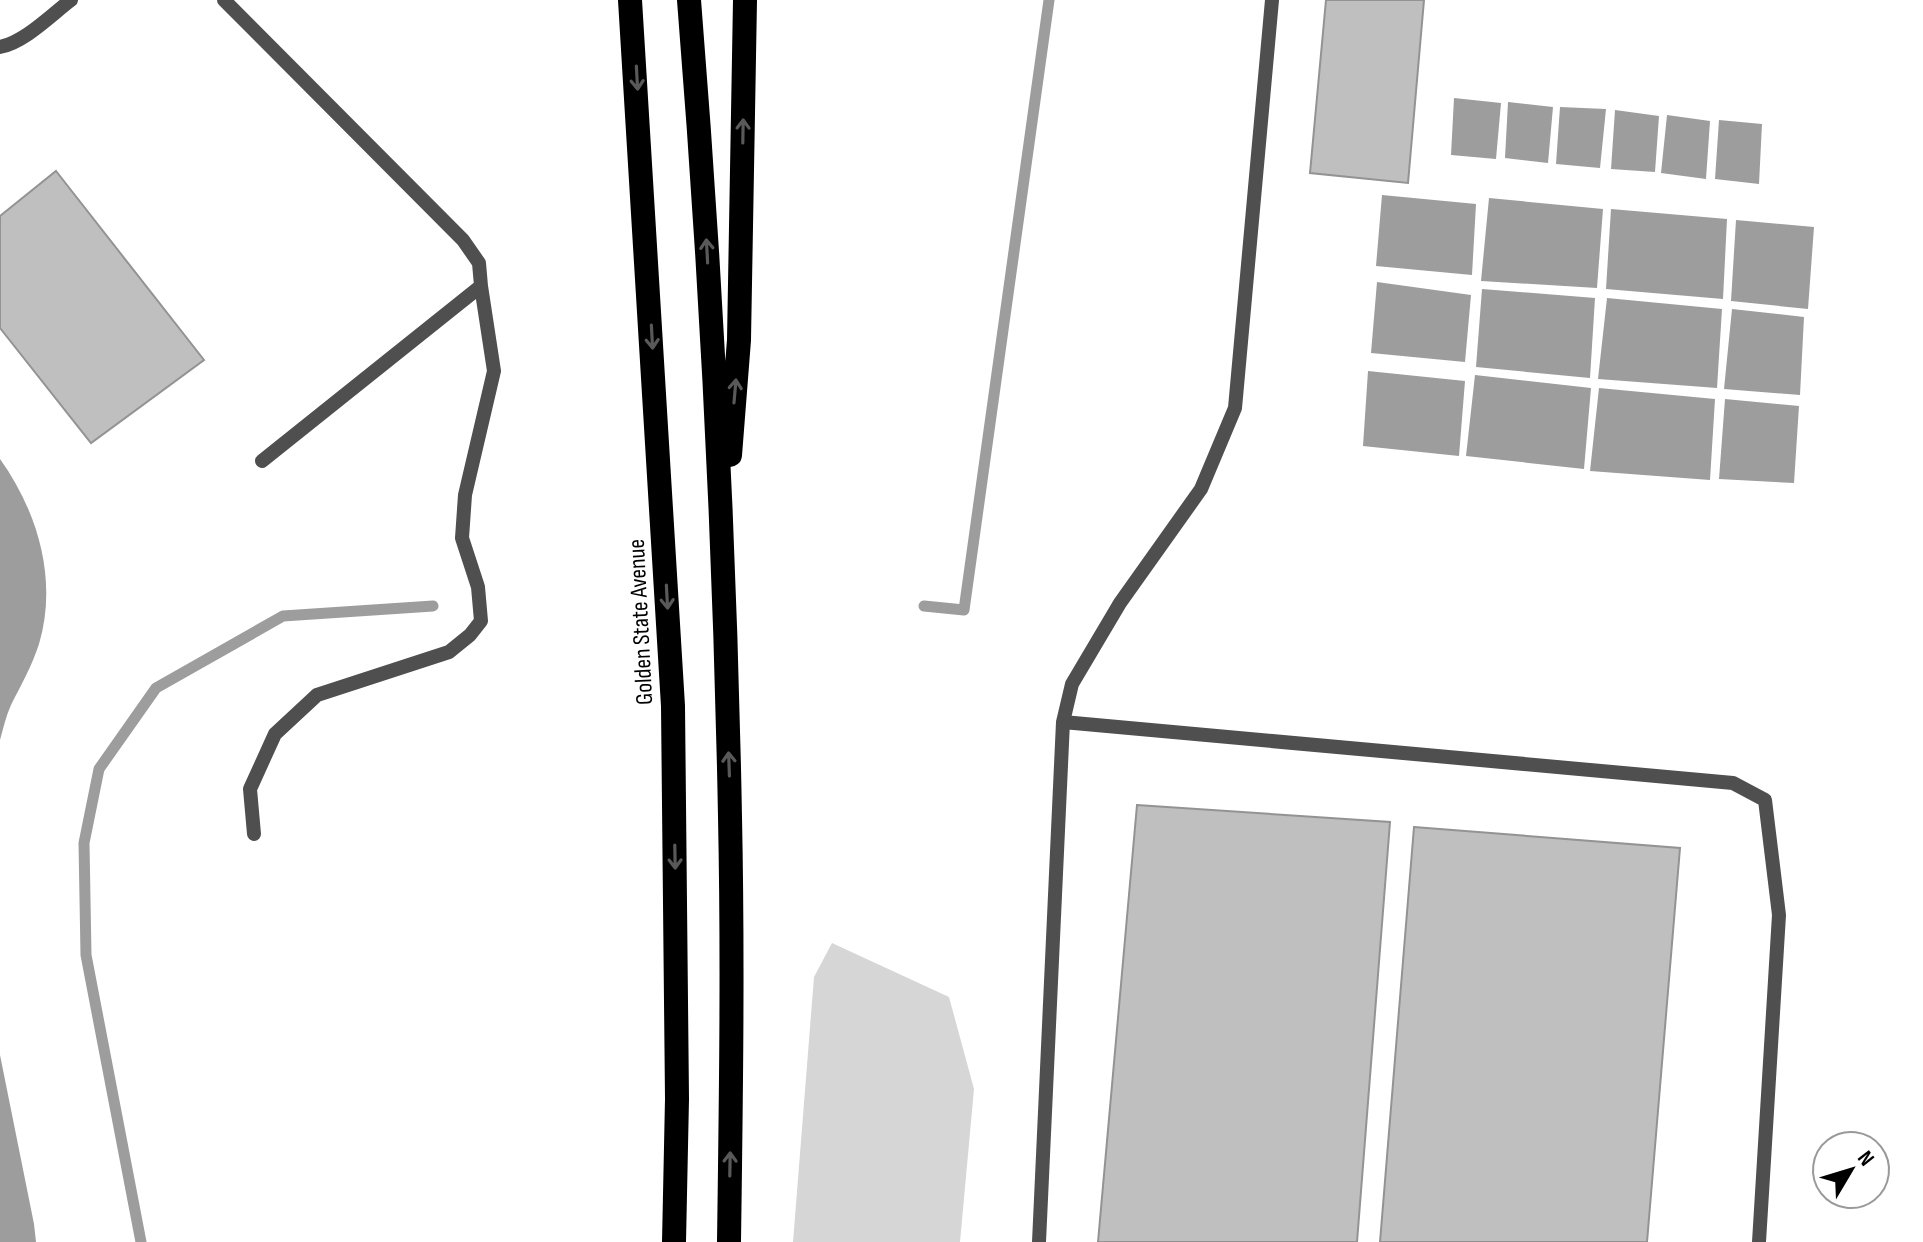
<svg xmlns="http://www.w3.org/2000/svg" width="1923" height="1242" font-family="'Sofia Sans Condensed',sans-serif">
<rect width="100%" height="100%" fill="#fff"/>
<!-- green -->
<path fill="#d6d6d6" d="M832,943L949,997L974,1089L960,1242H793L814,977Z"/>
<!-- water -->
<path fill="#9d9d9d" d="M1454,98L1501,103L1496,159L1451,155Z
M1508,102L1553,107L1548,163L1505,158Z
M1560,107L1606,109L1600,168L1556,164Z
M1615,110L1659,116L1655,172L1611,169Z
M1667,115L1710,121L1706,179L1661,173Z
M1719,120L1762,124L1759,184L1715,179Z
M1382,195L1476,204L1472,275L1376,266Z
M1489,198L1603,209L1597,288L1481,281Z
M1611,209L1727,219L1723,299L1606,289Z
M1736,220L1814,227L1808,309L1731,301Z
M1377,282L1471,295L1465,362L1371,353Z
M1482,289L1595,298L1590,378L1476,367Z
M1607,298L1722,309L1717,388L1598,379Z
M1732,309L1804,317L1800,395L1724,389Z
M1368,371L1465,381L1459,456L1363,446Z
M1475,375L1591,388L1584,469L1466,456Z
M1599,388L1715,399L1710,480L1590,471Z
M1725,399L1799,406L1794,483L1719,479Z
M0,459C38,512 58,580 39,644C32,666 21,685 11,705C6,716 3,729 0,740Z
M0,1055L34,1224L36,1242H0Z"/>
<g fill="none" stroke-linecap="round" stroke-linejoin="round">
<!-- stream -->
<path stroke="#9d9d9d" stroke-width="11" d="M924,606L964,610L1049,0
M141,1242L86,955L84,843L99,769L156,688L283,616L433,606"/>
</g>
<!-- building -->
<path fill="#bfbfbf" stroke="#939393" stroke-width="2" d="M1326,0H1424L1408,183L1310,173Z
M56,171L204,360L91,443L0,328V216Z
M1137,805L1390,822L1357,1242H1098Z
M1414,827L1680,848L1647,1242H1380Z"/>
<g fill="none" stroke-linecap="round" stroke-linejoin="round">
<!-- lane -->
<path stroke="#4f4f4f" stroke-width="14" d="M224,0L463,240L479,263L481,286L262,461
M0,47C25,42 51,15 71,0
M1063,722L1072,684L1120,603L1201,489L1235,408L1272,0
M254,834L250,789L275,734L317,695L449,652L470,635L481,621L478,587L462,538L465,495L494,371L481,286
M1039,1242L1063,722L1733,783L1765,800L1779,915L1759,1242"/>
<!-- highway -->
<path stroke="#000" stroke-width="24" d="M630,0L673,706L677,1099L674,1242
M689,0C711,272 725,545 730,817C733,959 731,1100 729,1242
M730,455L739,340L745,0"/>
</g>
<!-- one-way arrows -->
<defs><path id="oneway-shaft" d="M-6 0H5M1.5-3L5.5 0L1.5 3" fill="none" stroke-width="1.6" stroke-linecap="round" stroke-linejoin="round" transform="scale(2)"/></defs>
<g stroke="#595959">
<use href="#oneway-shaft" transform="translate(637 78) rotate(87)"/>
<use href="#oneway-shaft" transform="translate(743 131) rotate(-89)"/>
<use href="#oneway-shaft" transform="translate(707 251) rotate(-93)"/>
<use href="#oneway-shaft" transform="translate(652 337) rotate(87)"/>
<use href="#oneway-shaft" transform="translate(735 391) rotate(-85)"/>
<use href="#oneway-shaft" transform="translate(667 597) rotate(87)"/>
<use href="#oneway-shaft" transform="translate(729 764) rotate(-92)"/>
<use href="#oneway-shaft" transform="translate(675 857) rotate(89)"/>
<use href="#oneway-shaft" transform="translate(730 1164) rotate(-89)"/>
</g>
<g text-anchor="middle" stroke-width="8" stroke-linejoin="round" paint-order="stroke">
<!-- street labels -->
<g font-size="24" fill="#000" stroke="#fff">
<text transform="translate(640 622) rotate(-93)" y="8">Golden State Avenue</text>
</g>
</g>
<!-- north arrow -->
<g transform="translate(1851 1170) rotate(52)"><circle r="38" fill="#ffffff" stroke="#999999" stroke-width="2"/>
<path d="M0-6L14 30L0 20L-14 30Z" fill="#000000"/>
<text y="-12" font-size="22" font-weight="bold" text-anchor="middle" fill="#000000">N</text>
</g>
</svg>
